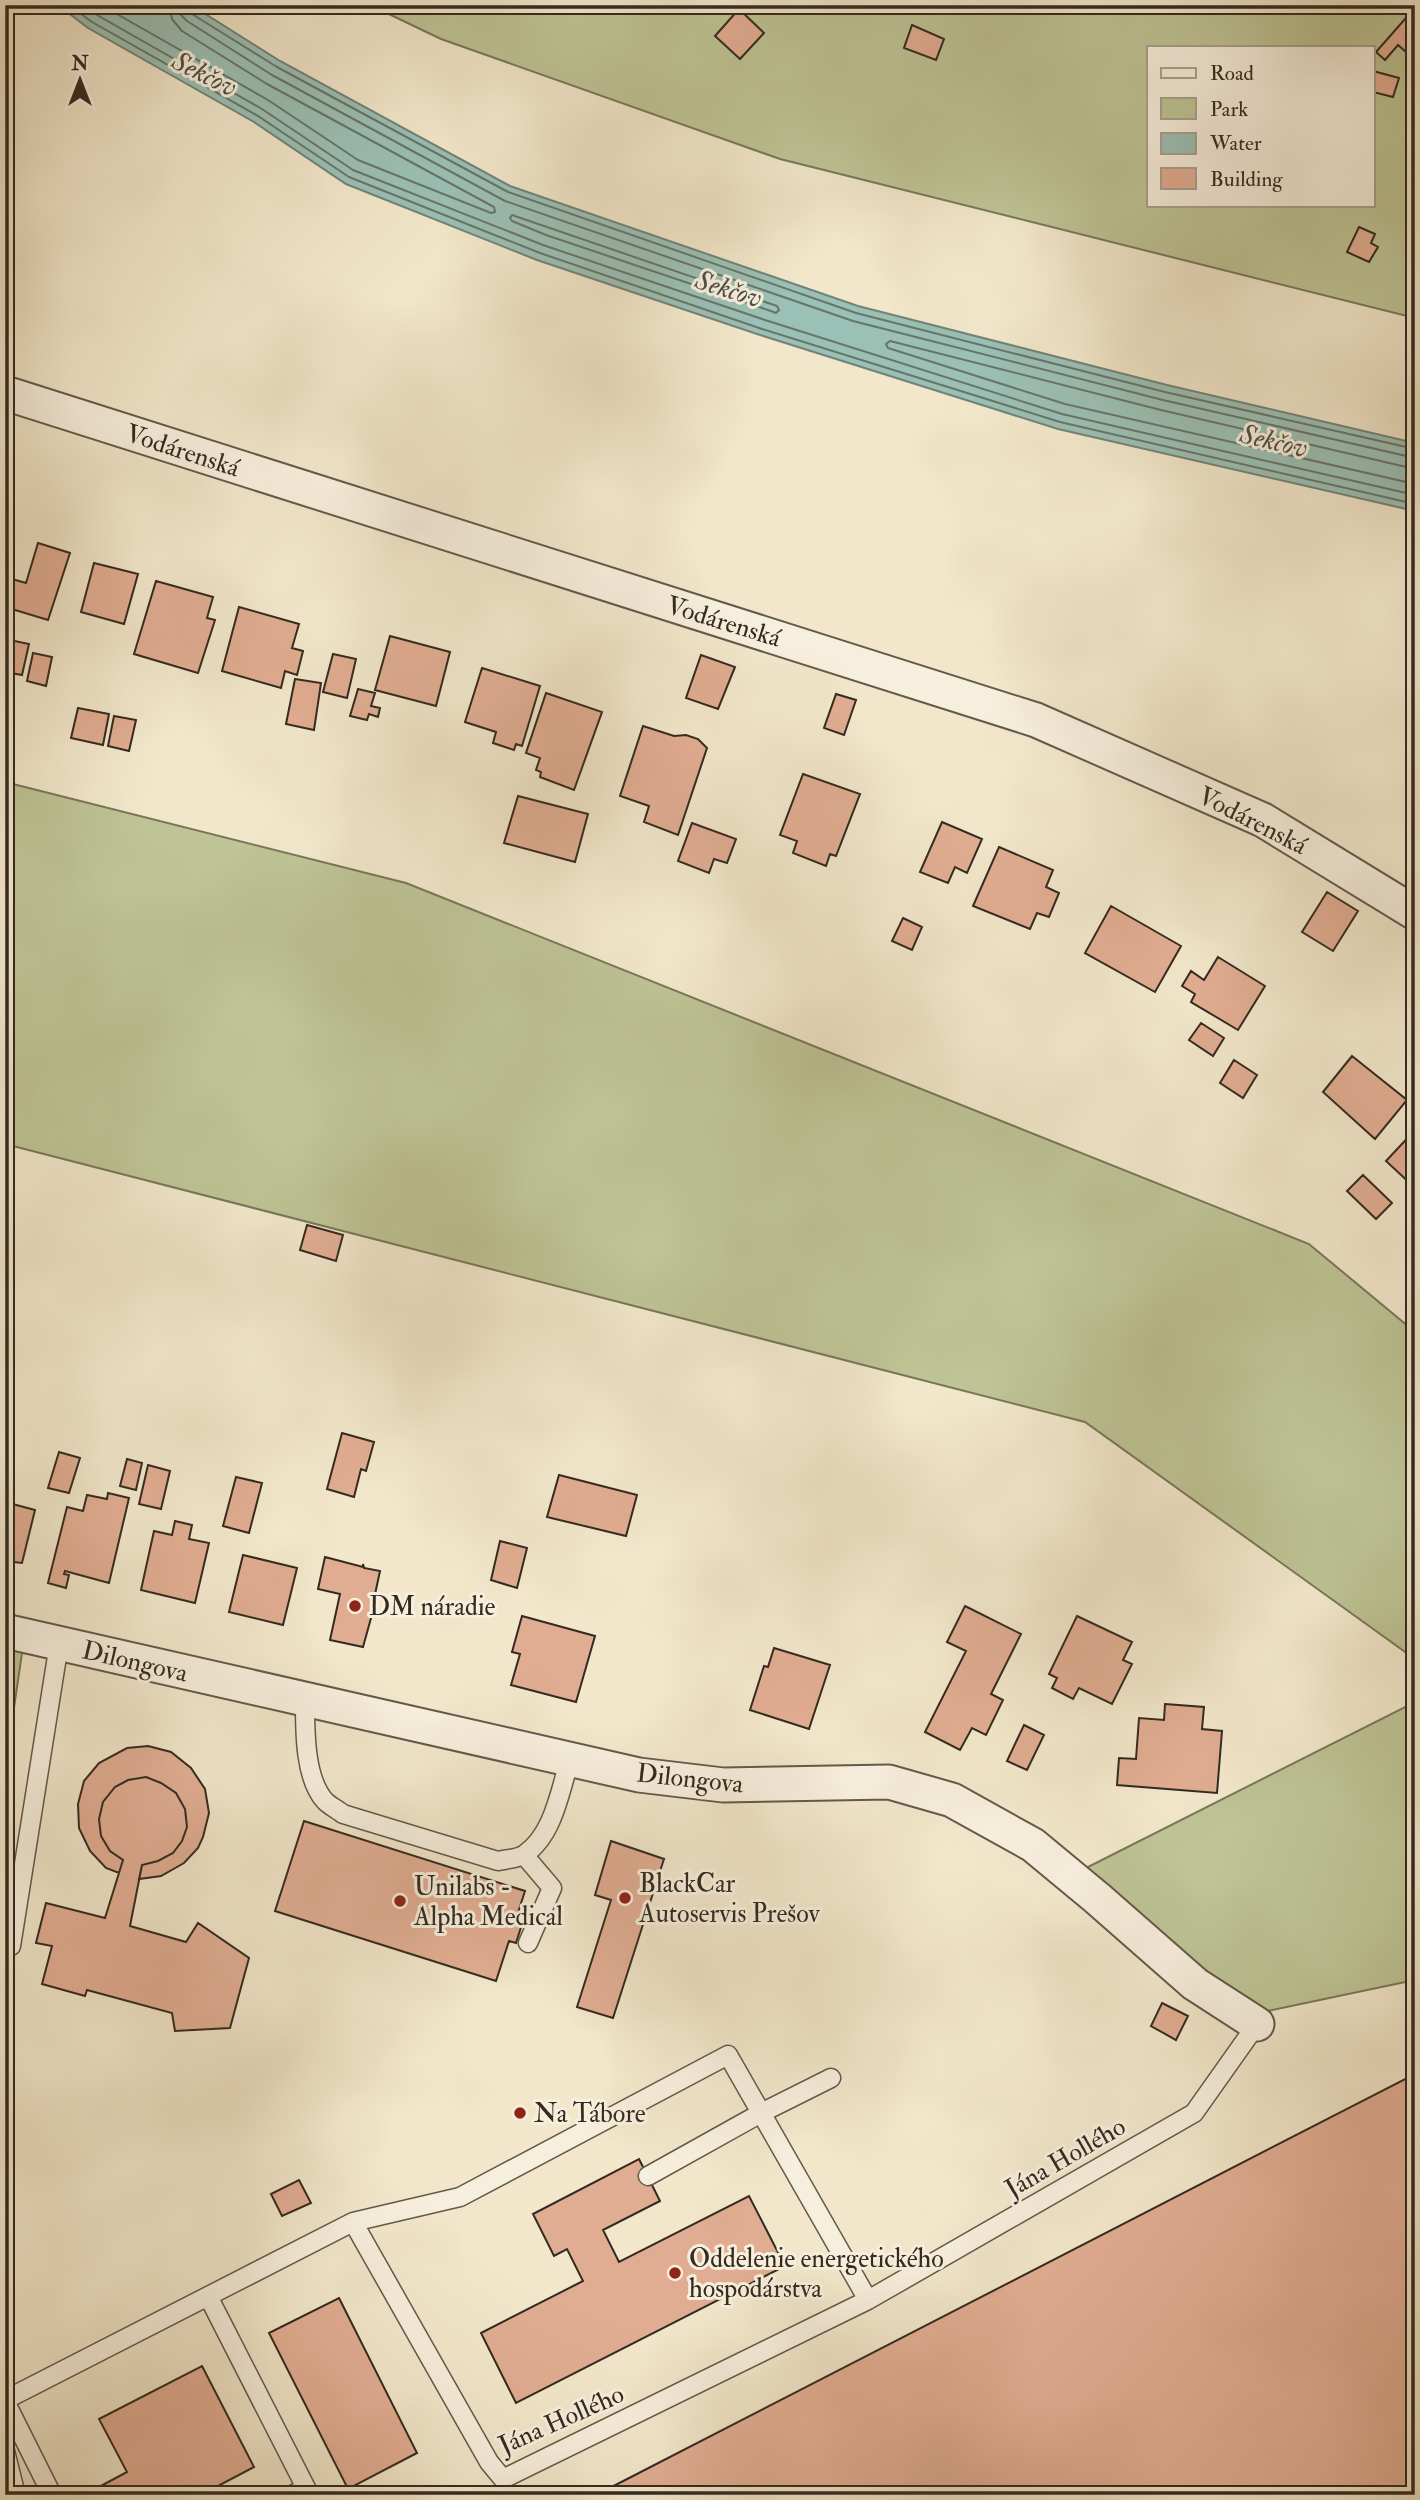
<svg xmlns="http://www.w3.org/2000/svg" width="1420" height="2500" font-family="'IM FELL Double Pica',serif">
<rect width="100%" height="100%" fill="#f2e7cb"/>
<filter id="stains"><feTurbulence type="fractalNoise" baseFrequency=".00286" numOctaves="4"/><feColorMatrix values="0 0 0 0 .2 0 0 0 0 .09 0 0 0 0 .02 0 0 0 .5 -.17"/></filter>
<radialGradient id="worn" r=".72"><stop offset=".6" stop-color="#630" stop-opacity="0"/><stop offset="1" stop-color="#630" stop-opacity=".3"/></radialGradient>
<!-- green -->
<path fill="#bec495" stroke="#78775a" stroke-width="2" fill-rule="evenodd" d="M370,5H1415V318L780,159L441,39ZM1149,47H1373V205H1149Z
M5,782L406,883L1309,1244L1415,1332V1659L1085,1422L5,1144Z
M5,1613L27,1619L5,1769Z
M1415,1702V1980L1263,2012L1075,1898L1084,1869Z"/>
<!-- water -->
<path fill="#9bc0b5" stroke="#718479" stroke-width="2" d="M58,5H191L280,61L510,186L858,306L1167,385L1415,443V511L1058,429L760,335L537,260L346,184L254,122L88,28Z"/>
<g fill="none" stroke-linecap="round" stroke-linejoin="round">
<!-- shore -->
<path stroke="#67756a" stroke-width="2" d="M69,5L92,22L258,116L349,177L540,253L762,329L1060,422L1415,504
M84,5L97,15L262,109L353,170L543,245L765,320L1062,414L1415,495
M101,5L268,100L358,160L491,213L495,212L494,207L267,84L182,31L172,19L169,5
M180,5L181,15L187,21L272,75L505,201L853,321L1163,400L1415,458
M189,5L192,14L277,67L508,192L856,313L1165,392L1415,449
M512,215L777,306L779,310L776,313L768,310L546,235L512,221L510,218Z
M1415,469L1161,410L890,341L886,344L888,348L1065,404L1415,484"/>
</g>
<!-- building -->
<path fill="#e1ad92" stroke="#332a20" stroke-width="2" d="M739,9L764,33L740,59L715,36Z
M1412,11L1415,14V60L1398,45L1385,60L1376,52Z
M912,25L944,39L936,60L904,48Z
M1373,71L1399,78L1393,97L1373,92Z
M1359,227L1375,234L1371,243L1378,247L1369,262L1347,252Z
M38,543L70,553L48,620L5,607V598L12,579L26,583Z
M94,563L138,574L124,624L81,612Z
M156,581L213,597L207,618L215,620L198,673L134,654Z
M239,607L299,624L292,648L303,651L297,675L285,671L281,688L222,671Z
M390,636L450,652L436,706L375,690Z
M5,639L29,644L22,675L5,672Z
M33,653L52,657L46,686L27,681Z
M333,654L356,659L347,698L323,692Z
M701,655L735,667L718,709L686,698Z
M482,668L540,686L522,746L516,744L514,750L493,743L496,732L465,722Z
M295,679L321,683L314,730L286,724Z
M358,689L375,693L371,706L380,708L378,717L369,714L367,720L350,716Z
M546,693L602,712L574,790L540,777L541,772L536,770L540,758L526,753Z
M836,694L856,700L844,735L824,728Z
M78,708L109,714L103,745L71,738Z
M114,716L136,720L129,751L108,746Z
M643,726L674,736L686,735L698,739L707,748L678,835L644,822L649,806L620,796Z
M803,774L860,794L836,856L830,854L826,866L793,853L797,841L780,835Z
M518,796L588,814L575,862L504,843Z
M942,822L982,839L967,873L955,867L948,883L920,872Z
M692,823L736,839L727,863L714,859L709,873L678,861Z
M999,847L1053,870L1046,887L1059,893L1049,917L1037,913L1030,929L973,906Z
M1327,892L1358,911L1333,951L1302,932Z
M1111,906L1181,946L1155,992L1085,953Z
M903,918L922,927L912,950L892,941Z
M1218,957L1265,986L1238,1030L1191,1002L1195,994L1182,986L1191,971L1204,980Z
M1201,1023L1224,1038L1213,1056L1189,1040Z
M1352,1056L1407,1100L1375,1139L1323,1092Z
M1234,1060L1257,1075L1243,1098L1220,1083Z
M1415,1130V1188L1386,1161Z
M1363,1175L1392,1203L1376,1219L1347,1191Z
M307,1225L343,1235L336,1261L300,1250Z
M342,1433L374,1442L366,1471L361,1469L354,1497L327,1489Z
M59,1452L80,1458L69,1493L48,1488Z
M127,1459L142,1463L136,1490L120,1486Z
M148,1465L170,1471L161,1509L139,1504Z
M559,1475L637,1495L626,1536L547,1517Z
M236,1477L262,1483L249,1533L223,1526Z
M108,1493L129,1498L109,1583L65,1571L64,1574L69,1575L66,1588L48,1583L67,1507L83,1511L87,1495L107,1499Z
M5,1502L35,1510L22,1563L5,1561Z
M175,1521L192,1525L189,1539L209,1543L195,1603L141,1590L154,1531L172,1535Z
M500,1541L527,1548L517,1588L491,1580Z
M243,1555L297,1568L283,1625L229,1612Z
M325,1557L363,1567V1564L364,1568L380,1571L374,1599L376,1600L363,1647L330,1640L340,1594L318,1589Z
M965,1606L1021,1634L991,1694L1003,1700L986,1735L972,1728L960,1750L925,1732L966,1651L947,1642Z
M522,1616L595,1636L576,1702L511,1685L520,1654L512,1652Z
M1077,1616L1132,1642L1123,1660L1132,1664L1112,1704L1079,1688L1073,1699L1052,1688L1057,1678L1049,1674Z
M774,1648L830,1665L809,1729L750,1710L764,1666L768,1667Z
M1165,1704L1204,1707L1202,1729L1222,1731L1217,1793L1117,1785L1119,1758L1136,1759L1139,1718L1164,1720Z
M1024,1725L1044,1735L1027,1770L1007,1761Z
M148,1746L171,1752L191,1768L205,1789L209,1813L203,1837L198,1848L184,1863L161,1876L139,1879L142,1865L158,1861L173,1853L182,1841L187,1827L185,1809L176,1793L161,1783L146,1777L128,1780L115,1787L103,1802L99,1819L101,1836L110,1851L123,1860L119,1873L106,1868L90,1851L79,1828L78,1804L84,1781L99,1763L127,1748Z
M146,1777L161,1783L176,1793L185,1809L187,1827L182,1841L173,1853L158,1861L142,1865L130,1926L186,1942L198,1923L249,1958L230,2028L175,2031L172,2013L87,1990L85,1996L42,1984L52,1946L36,1943L46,1903L105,1918L123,1860L110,1851L101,1836L99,1819L103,1802L115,1787L128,1780Z
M304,1821L525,1891L515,1922L522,1924L516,1943L509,1941L496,1981L275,1911Z
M611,1841L664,1859L613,2018L577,2007L611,1900L595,1895Z
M1162,2003L1188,2016L1176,2040L1151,2026Z
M1411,2076L1415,2083V2495L598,2494Z
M639,2159L660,2201L603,2230L619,2262L749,2196L785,2266L516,2403L481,2333L583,2281L567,2249L554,2256L533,2214Z
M299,2180L311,2203L282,2216L271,2194Z
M339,2298L417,2453L348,2489L269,2333Z
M202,2366L254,2467L201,2495H101L97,2488L127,2472L99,2419Z"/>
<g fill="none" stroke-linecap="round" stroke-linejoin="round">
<!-- lane casing -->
<g stroke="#63594b" stroke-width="21">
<path id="lane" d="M305,1699C305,1728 304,1778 325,1801C330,1806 338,1810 343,1814L498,1861C506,1859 518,1859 525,1854C554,1834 560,1790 570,1759
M524,1855L552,1888L528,1943
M11,1946L59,1644
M648,2176L761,2113L831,2078
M353,2222L460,2197L728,2055L868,2300
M208,2296L306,2488L292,2495
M5,2400L353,2222L489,2462L503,2479L868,2300L1194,2113L1257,2024
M5,2401L52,2495
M5,2451L16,2495"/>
</g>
<!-- street casing -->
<g stroke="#63594b" stroke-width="37">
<path id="street" d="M5,393L1036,720L1263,820L1415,913
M5,1631L639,1775L723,1785L889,1782L952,1800L1033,1845L1097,1898L1195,1984L1257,2024"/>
</g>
<!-- lane -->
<use href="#lane" stroke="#f7efdd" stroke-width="18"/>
<!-- street -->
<use href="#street" stroke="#f7efdd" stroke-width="33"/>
</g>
<!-- markers -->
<g fill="#8f2418" stroke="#f7efdd" stroke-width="2.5">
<circle cx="355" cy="1606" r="7"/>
<circle cx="625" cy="1898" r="7"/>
<circle cx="400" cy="1901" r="7"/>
<circle cx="520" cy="2113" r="7"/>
<circle cx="675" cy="2273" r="7"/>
</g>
<g text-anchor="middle" stroke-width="6" stroke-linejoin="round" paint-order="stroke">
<!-- street labels -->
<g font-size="26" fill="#332a20" stroke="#f7efdd">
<text transform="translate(183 450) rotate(18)" y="9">Vodárenská</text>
<text transform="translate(724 621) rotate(17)" y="9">Vodárenská</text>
<text transform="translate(1253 820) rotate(27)" y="9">Vodárenská</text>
<text transform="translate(135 1661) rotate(13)" y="9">Dilongova</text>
<text transform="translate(690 1778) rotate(6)" y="9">Dilongova</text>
<text transform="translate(1065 2157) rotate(-30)" y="9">Jána Hollého</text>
<text transform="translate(561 2419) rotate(-24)" y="9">Jána Hollého</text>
</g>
<!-- poi labels -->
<g font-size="26" fill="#332a20" stroke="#f7efdd" text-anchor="start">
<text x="369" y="1615">DM náradie</text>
<text x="639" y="1892">BlackCar<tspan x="639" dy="30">Autoservis Prešov</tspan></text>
<text x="414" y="1895">Unilabs -<tspan x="414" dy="30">Alpha Medical</tspan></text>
<text x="534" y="2122">Na Tábore</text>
<text x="689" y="2267">Oddelenie energetického<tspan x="689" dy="30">hospodárstva</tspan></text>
</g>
<!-- water labels -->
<g font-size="28" font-style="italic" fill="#4d5045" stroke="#f7efdd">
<text transform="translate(205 73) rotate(26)" y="10">Sekčov</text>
<text transform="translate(729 288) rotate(17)" y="10">Sekčov</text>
<text transform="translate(1274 440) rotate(13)" y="10">Sekčov</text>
</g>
</g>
<!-- margin -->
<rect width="1420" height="2500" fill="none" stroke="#f2e7cb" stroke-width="28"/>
<rect x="7" y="7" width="1406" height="2486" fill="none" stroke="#332a20" stroke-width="3.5"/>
<rect x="14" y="14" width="1392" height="2472" fill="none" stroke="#332a20" stroke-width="2"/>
<!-- legend -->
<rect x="1147" y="46" width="228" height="161" fill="#f7efdd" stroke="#a9a091" stroke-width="2"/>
<rect x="1161" y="68" width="35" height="10" fill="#f7efdd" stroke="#a9a091" stroke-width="2"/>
<text x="1210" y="80" font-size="21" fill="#332a20">Road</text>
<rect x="1161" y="98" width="35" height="21" fill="#bec495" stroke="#a9a091" stroke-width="2"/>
<text x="1210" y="116" font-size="21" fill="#332a20">Park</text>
<rect x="1161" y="133" width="35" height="21" fill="#9bc0b5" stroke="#a9a091" stroke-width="2"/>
<text x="1210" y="150" font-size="21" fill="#332a20">Water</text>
<rect x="1161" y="168" width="35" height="21" fill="#e1ad92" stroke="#a9a091" stroke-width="2"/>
<text x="1210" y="186" font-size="21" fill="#332a20">Building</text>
<!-- north arrow -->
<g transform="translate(80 80)" stroke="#f7efdd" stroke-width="5" paint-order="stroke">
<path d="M0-5L12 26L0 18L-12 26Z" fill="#332a20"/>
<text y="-10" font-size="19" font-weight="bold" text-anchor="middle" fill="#332a20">N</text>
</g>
<rect width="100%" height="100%" filter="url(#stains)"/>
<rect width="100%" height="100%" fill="url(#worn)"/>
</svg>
